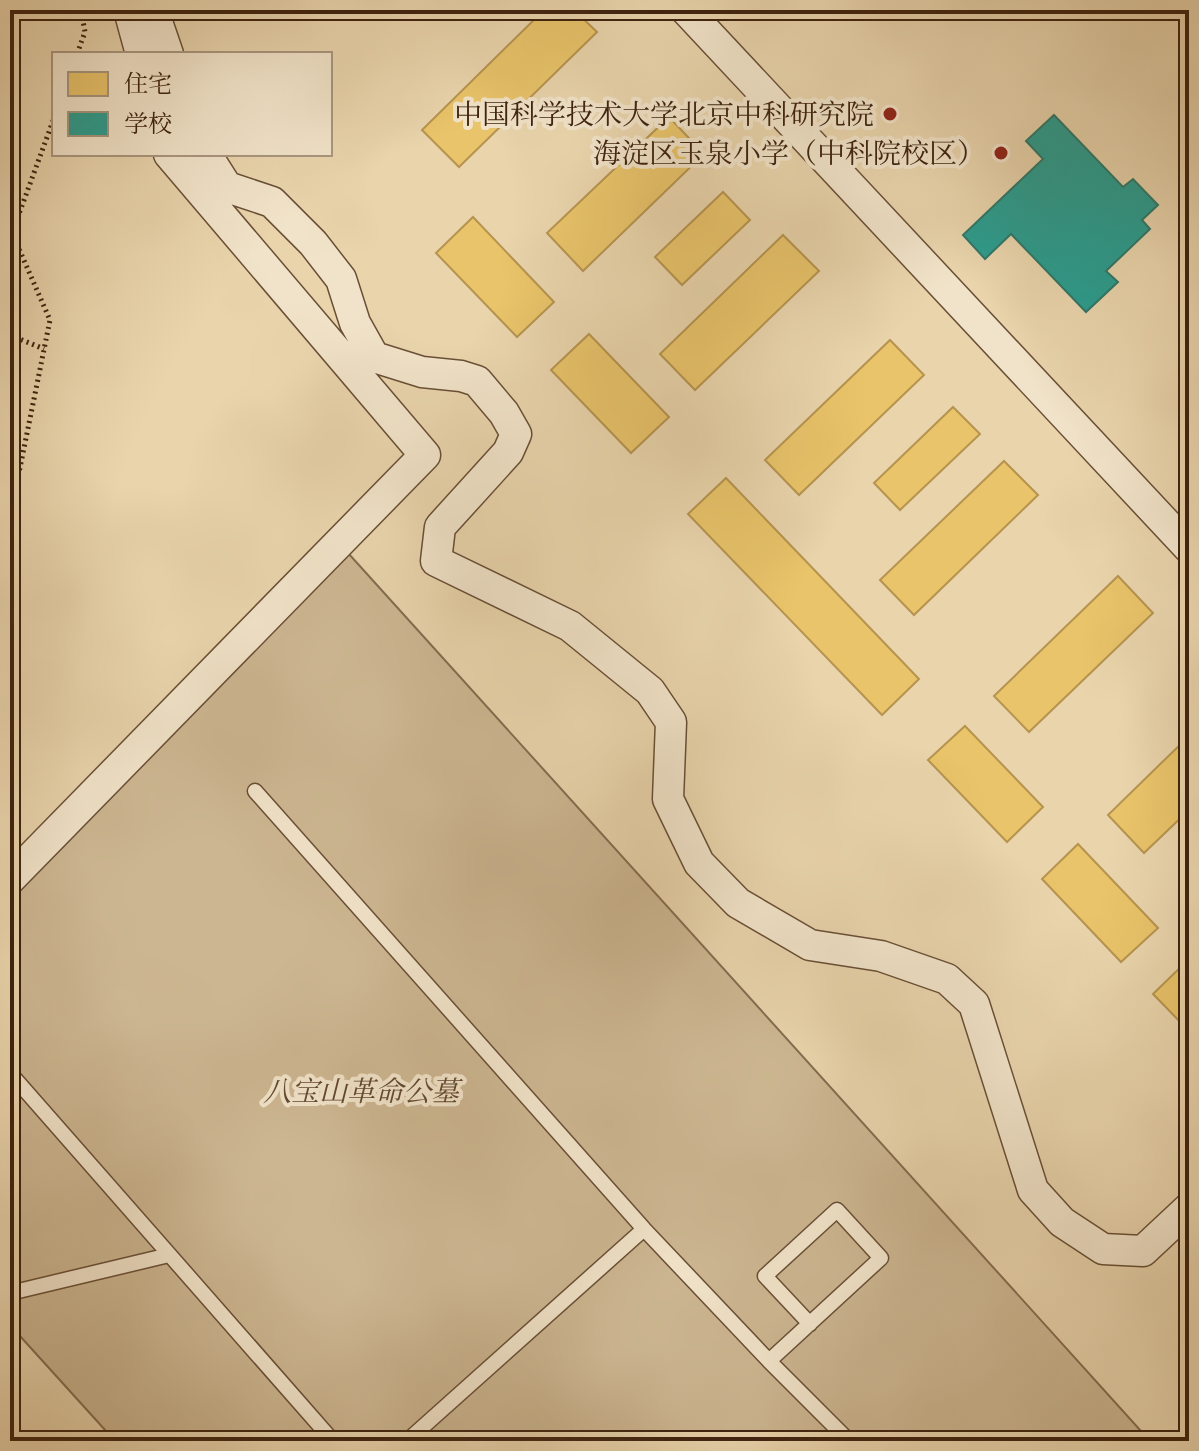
<svg xmlns="http://www.w3.org/2000/svg" width="1199" height="1451" font-family="Cardo,'Noto Serif SC',serif">
<rect width="100%" height="100%" fill="#e9d4ac"/>
<filter id="stains"><feTurbulence type="fractalNoise" baseFrequency=".0025" numOctaves="4"/><feColorMatrix values="0 0 0 0 .2 0 0 0 0 .09 0 0 0 0 .02 0 0 0 .5 -.17"/></filter>
<radialGradient id="worn" r=".72"><stop offset=".6" stop-color="#630" stop-opacity="0"/><stop offset="1" stop-color="#630" stop-opacity=".3"/></radialGradient>
<!-- green -->
<path fill="#ccb691" stroke="#856c50" stroke-width="2" d="M339,543L1150,1441H115L10,1325V879Z"/>
<!-- homes -->
<path fill="#e9c46a" stroke="#b6944f" stroke-width="2" d="M544,10H574L597,32L459,167L422,130Z
M669,117L704,154L583,271L547,233Z
M723,192L750,220L682,285L655,257Z
M473,217L554,302L517,337L436,253Z
M783,235L819,271L695,390L660,354Z
M589,334L669,417L631,453L551,370Z
M890,340L924,375L799,495L765,460Z
M953,407L980,434L900,510L874,483Z
M1004,461L1038,495L914,615L880,580Z
M726,478L919,679L882,715L688,514Z
M1118,576L1153,613L1029,732L994,696Z
M965,726L1043,807L1007,842L928,760Z
M1189,736V810L1144,853L1108,815Z
M1078,844L1158,928L1121,962L1042,879Z
M1189,959V1027L1187,1029L1153,994Z"/>
<!-- schools -->
<path fill="#2a9d8f" stroke="#307869" stroke-width="2" d="M1054,115L1123,187L1133,179L1158,205L1142,220L1150,229L1106,271L1118,282L1086,312L1011,234L985,259L963,235L1043,159L1026,141Z"/>
<g fill="none" stroke-linecap="round" stroke-linejoin="round">
<!-- lane casing -->
<g stroke="#694f36" stroke-width="17">
<path id="lane" d="M255,791L644,1229L769,1361L849,1441
M10,1073L333,1441
M10,1293L169,1255
M769,1361L881,1258L837,1210L765,1276L810,1324
M407,1441L644,1229"/>
</g>
<!-- street casing -->
<g stroke="#694f36" stroke-width="33">
<path id="street" d="M129,10L141,54
M153,10L168,54
M686,10L1189,548
M206,154L227,187L272,202L313,243L341,279L355,323L374,357L422,372L461,376L477,381L504,413L516,434L508,452L440,527L436,561L570,626L650,691L671,722L668,799L699,863L738,903L810,945L881,956L947,979L974,1004L1033,1190L1062,1222L1103,1249L1143,1251L1189,1208
M10,879L425,455L169,154"/>
</g>
<!-- path -->
<path stroke="#3e230f" stroke-width="5" stroke-dasharray="2 4" stroke-linecap="butt" d="M77,54L85,32L81,10
M10,317V322
M10,335L44,349
M10,517L50,320L12,233L54,118"/>
<!-- lane -->
<use href="#lane" stroke="#f1e3c9" stroke-width="14"/>
<!-- street -->
<use href="#street" stroke="#f1e3c9" stroke-width="30"/>
</g>
<!-- markers -->
<g fill="#8f2418" stroke="#f1e3c9" stroke-width="3">
<circle cx="890" cy="114" r="8"/>
<circle cx="1001" cy="153" r="8"/>
</g>
<g text-anchor="middle" stroke-width="8" stroke-linejoin="round" paint-order="stroke">
<!-- poi labels -->
<g font-size="28" fill="#3e230f" stroke="#f1e3c9" text-anchor="end">
<text x="874" y="124">中国科学技术大学北京中科研究院</text>
<text x="985" y="163">海淀区玉泉小学（中科院校区）</text>
</g>
<!-- park labels -->
<g font-size="28" font-style="italic" fill="#624830" stroke="#f1e3c9">
<text x="361" y="1101">八宝山革命公墓</text>
</g>
</g>
<!-- margin -->
<rect width="1199" height="1451" fill="none" stroke="#e9d4ac" stroke-width="40"/>
<rect x="12" y="12" width="1175" height="1427" fill="none" stroke="#3e230f" stroke-width="4"/>
<rect x="20" y="20" width="1159" height="1411" fill="none" stroke="#3e230f" stroke-width="2"/>
<!-- legend -->
<rect x="52" y="52" width="280" height="104" fill="#f1e3c9" stroke="#a9967f" stroke-width="2"/>
<rect x="68" y="72" width="40" height="24" fill="#e9c46a" stroke="#a9967f" stroke-width="2"/>
<text x="124" y="92" font-size="24" fill="#3e230f">住宅</text>
<rect x="68" y="112" width="40" height="24" fill="#2a9d8f" stroke="#a9967f" stroke-width="2"/>
<text x="124" y="132" font-size="24" fill="#3e230f">学校</text>
<rect width="100%" height="100%" filter="url(#stains)"/>
<rect width="100%" height="100%" fill="url(#worn)"/>
</svg>
